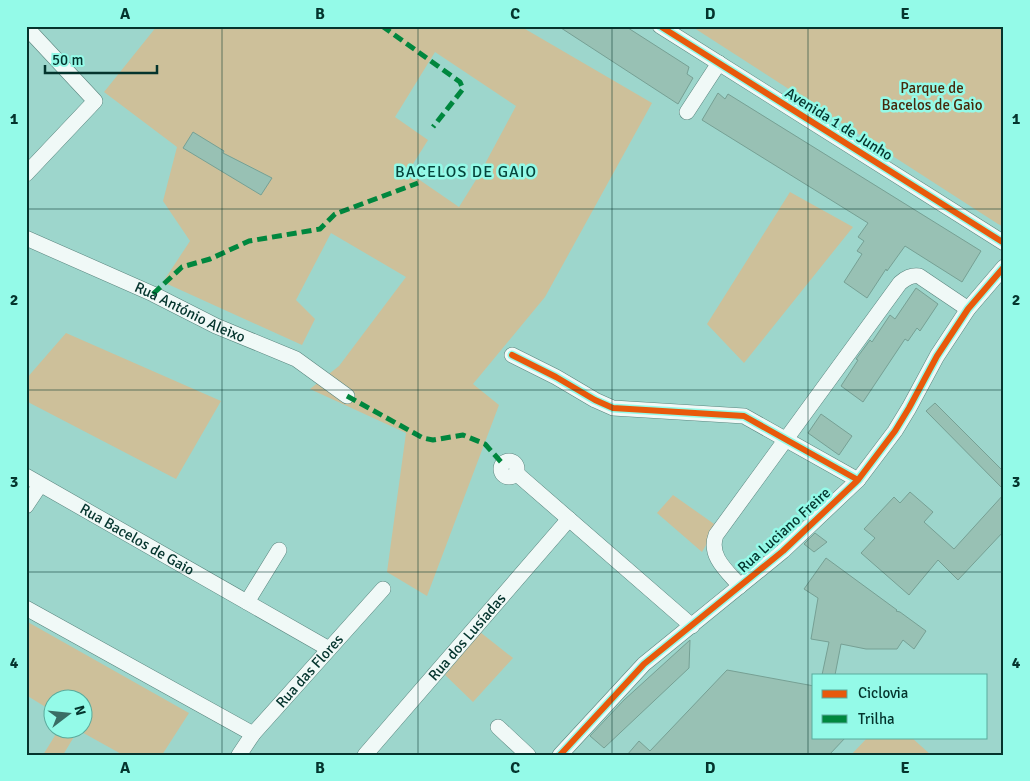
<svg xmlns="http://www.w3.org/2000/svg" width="1030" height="781" font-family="Signika,sans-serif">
<rect width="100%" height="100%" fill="#9dd6cc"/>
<!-- green -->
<path fill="#cdc09a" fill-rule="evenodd" d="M157,26H520L652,103L545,297L473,384L499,405L427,596L387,572L406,433L310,389L339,366L406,277L331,233L296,300L315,319L302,345L163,282L190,241L163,201L177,147L104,92ZM435,52L516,106L479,175L459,207L408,172L428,140L395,117Z
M691,26H1004V227L998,224Z
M790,192L853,227L744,363L707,324Z
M66,333L221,401L176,479L26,401V379Z
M673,495L717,526L702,552L657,513Z
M26,621L189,713L162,755H123L78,730L63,755H43L59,729L82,728V698H52V711L26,695Z
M480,632L513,658L473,702L445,675Z
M868,737H911L931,755H851Z"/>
<!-- building -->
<path fill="#98c1b4" stroke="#76a094" d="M558,26H625L689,67L687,74L693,78L678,104Z
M718,93L725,99L728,94L981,251L962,282L905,246L887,271L886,269L867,298L844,282L862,254L857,251L864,241L858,237L868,223L702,120Z
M193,132L224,151L223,153L272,178L261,195L183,148Z
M916,288L938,304L920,331L917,328L908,341L905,339L863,402L841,386L858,360L856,359L870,340L872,342L890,315L895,319Z
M935,403L1004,472V490L926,411Z
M821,414L852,436L839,455L808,433Z
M910,492L933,512L924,522L954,549L1004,494V531L958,580L938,560L909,595L861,553L875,538L864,529L894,497L900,503Z
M815,533L827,542L814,552L804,544Z
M826,558L897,610L896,611L900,612L926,631L914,649L903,640L897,649H866L841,644L835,675H822L829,642L811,639L818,598L804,589Z
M690,640L689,668L604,748L590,736L624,700Z
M727,670L814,686V737H846L829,755H627L639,741L650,751Z"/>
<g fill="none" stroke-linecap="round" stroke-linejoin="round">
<!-- street casing -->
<g stroke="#59857e" stroke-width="16">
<g id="street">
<path d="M660,26L1004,243"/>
<path d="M26,27L95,101L26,174"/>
<path d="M687,112L719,63"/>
<path id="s1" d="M26,238L153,294L216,326L296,359L347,396"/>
<path d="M512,355L556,377L595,400L613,408L744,416L858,480"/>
<circle cx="509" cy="469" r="8"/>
<path d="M516,473L692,626"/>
<path id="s2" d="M26,476L329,649"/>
<path d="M26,506L40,485"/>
<path d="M740,586C727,571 708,556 716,535L900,283C906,278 911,275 919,276L968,309"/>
<path d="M247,602L279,550"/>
<path d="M26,608L253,734"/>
<path d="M498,727L528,755"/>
<path id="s3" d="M239,755L253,734L383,589"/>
<path id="s4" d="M365,755L569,519"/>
<path d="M560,755L644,664L783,551L858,480L895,431L909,408L937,356L968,309L1004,267"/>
</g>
</g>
<!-- street -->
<use href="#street" stroke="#f0f9f7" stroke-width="15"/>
<!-- quiet -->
<path stroke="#00873e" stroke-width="5" stroke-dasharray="10 5" stroke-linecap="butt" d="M382,26L460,82L463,89L433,127
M153,294L182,267L210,259L249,241L320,229L335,214L418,183
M347,396L423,438L433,440L463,435L485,444L502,463"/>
<!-- cycleway casing -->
<g stroke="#94fae8" stroke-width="9">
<path id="cycleway" d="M660,26L1004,243
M512,355L556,377L595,400L613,408L744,416L858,480
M560,755L644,664L783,551L858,480L895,431L909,408L937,356L968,309L1004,267"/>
</g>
<!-- cycleway -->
<use href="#cycleway" stroke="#e8590c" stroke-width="6"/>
</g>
<!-- grid -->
<path fill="none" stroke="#04342d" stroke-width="1" stroke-opacity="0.55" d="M222,26V755M418,26V755M612,26V755M808,26V755M26,209H1004M26,390H1004M26,572H1004"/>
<g text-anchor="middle" stroke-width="5" stroke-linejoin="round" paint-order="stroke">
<!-- park labels -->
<g font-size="15" fill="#47280b" stroke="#94fae8">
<text x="932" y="93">Parque de<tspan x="932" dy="17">Bacelos de Gaio</tspan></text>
</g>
<!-- street labels -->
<g font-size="15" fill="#04342d" stroke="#94fae8">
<text transform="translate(839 124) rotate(32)" y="5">Avenida 1 de Junho</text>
<text dy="5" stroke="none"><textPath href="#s1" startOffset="180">Rua António Aleixo</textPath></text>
<text transform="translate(784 530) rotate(-42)" y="5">Rua Luciano Freire</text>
<text dy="5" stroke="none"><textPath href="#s2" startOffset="128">Rua Bacelos de Gaio</textPath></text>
<text dy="5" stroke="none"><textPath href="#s4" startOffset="156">Rua dos Lusíadas</textPath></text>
<text dy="5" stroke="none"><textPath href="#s3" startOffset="110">Rua das Flores</textPath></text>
</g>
<!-- neighbourhood labels -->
<g font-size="16" letter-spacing="1" fill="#06443c" stroke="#94fae8">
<text x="466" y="177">BACELOS DE GAIO</text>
</g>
</g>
<!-- border -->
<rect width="1030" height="781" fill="none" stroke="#94fae8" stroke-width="55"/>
<!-- legend -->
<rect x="812" y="674" width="175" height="65" fill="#94fae8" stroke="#5aab9d"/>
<rect x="822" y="690" width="25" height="8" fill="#e8590c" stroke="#5aab9d"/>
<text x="858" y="698" font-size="15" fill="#04342d">Ciclovia</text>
<rect x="822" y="715" width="25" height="8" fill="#00873e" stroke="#5aab9d"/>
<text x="858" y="724" font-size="15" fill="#04342d">Trilha</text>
<!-- north arrow -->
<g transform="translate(68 714) rotate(74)"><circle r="24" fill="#94fae8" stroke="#5aab9d"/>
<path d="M0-4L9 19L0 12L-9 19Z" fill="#3a6d65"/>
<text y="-8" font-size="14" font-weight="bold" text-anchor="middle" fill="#04342d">N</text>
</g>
<!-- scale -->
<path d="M45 65v8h112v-8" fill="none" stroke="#04342d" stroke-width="2.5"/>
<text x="52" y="65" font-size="15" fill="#04342d" stroke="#94fae8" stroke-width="4" paint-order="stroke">50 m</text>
<rect x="28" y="28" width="974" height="726" fill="none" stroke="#04342d" stroke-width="2"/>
<g font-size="16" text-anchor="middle" font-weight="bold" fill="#04342d">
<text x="125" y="19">A</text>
<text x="320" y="19">B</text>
<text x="515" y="19">C</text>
<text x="710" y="19">D</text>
<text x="905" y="19">E</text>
<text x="14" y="124">1</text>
<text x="1016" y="124">1</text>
<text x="14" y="305">2</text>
<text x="1016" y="305">2</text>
<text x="14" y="487">3</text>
<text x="1016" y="487">3</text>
<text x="14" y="668">4</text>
<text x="1016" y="668">4</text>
<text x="125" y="773">A</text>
<text x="320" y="773">B</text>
<text x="515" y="773">C</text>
<text x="710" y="773">D</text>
<text x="905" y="773">E</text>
</g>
</svg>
